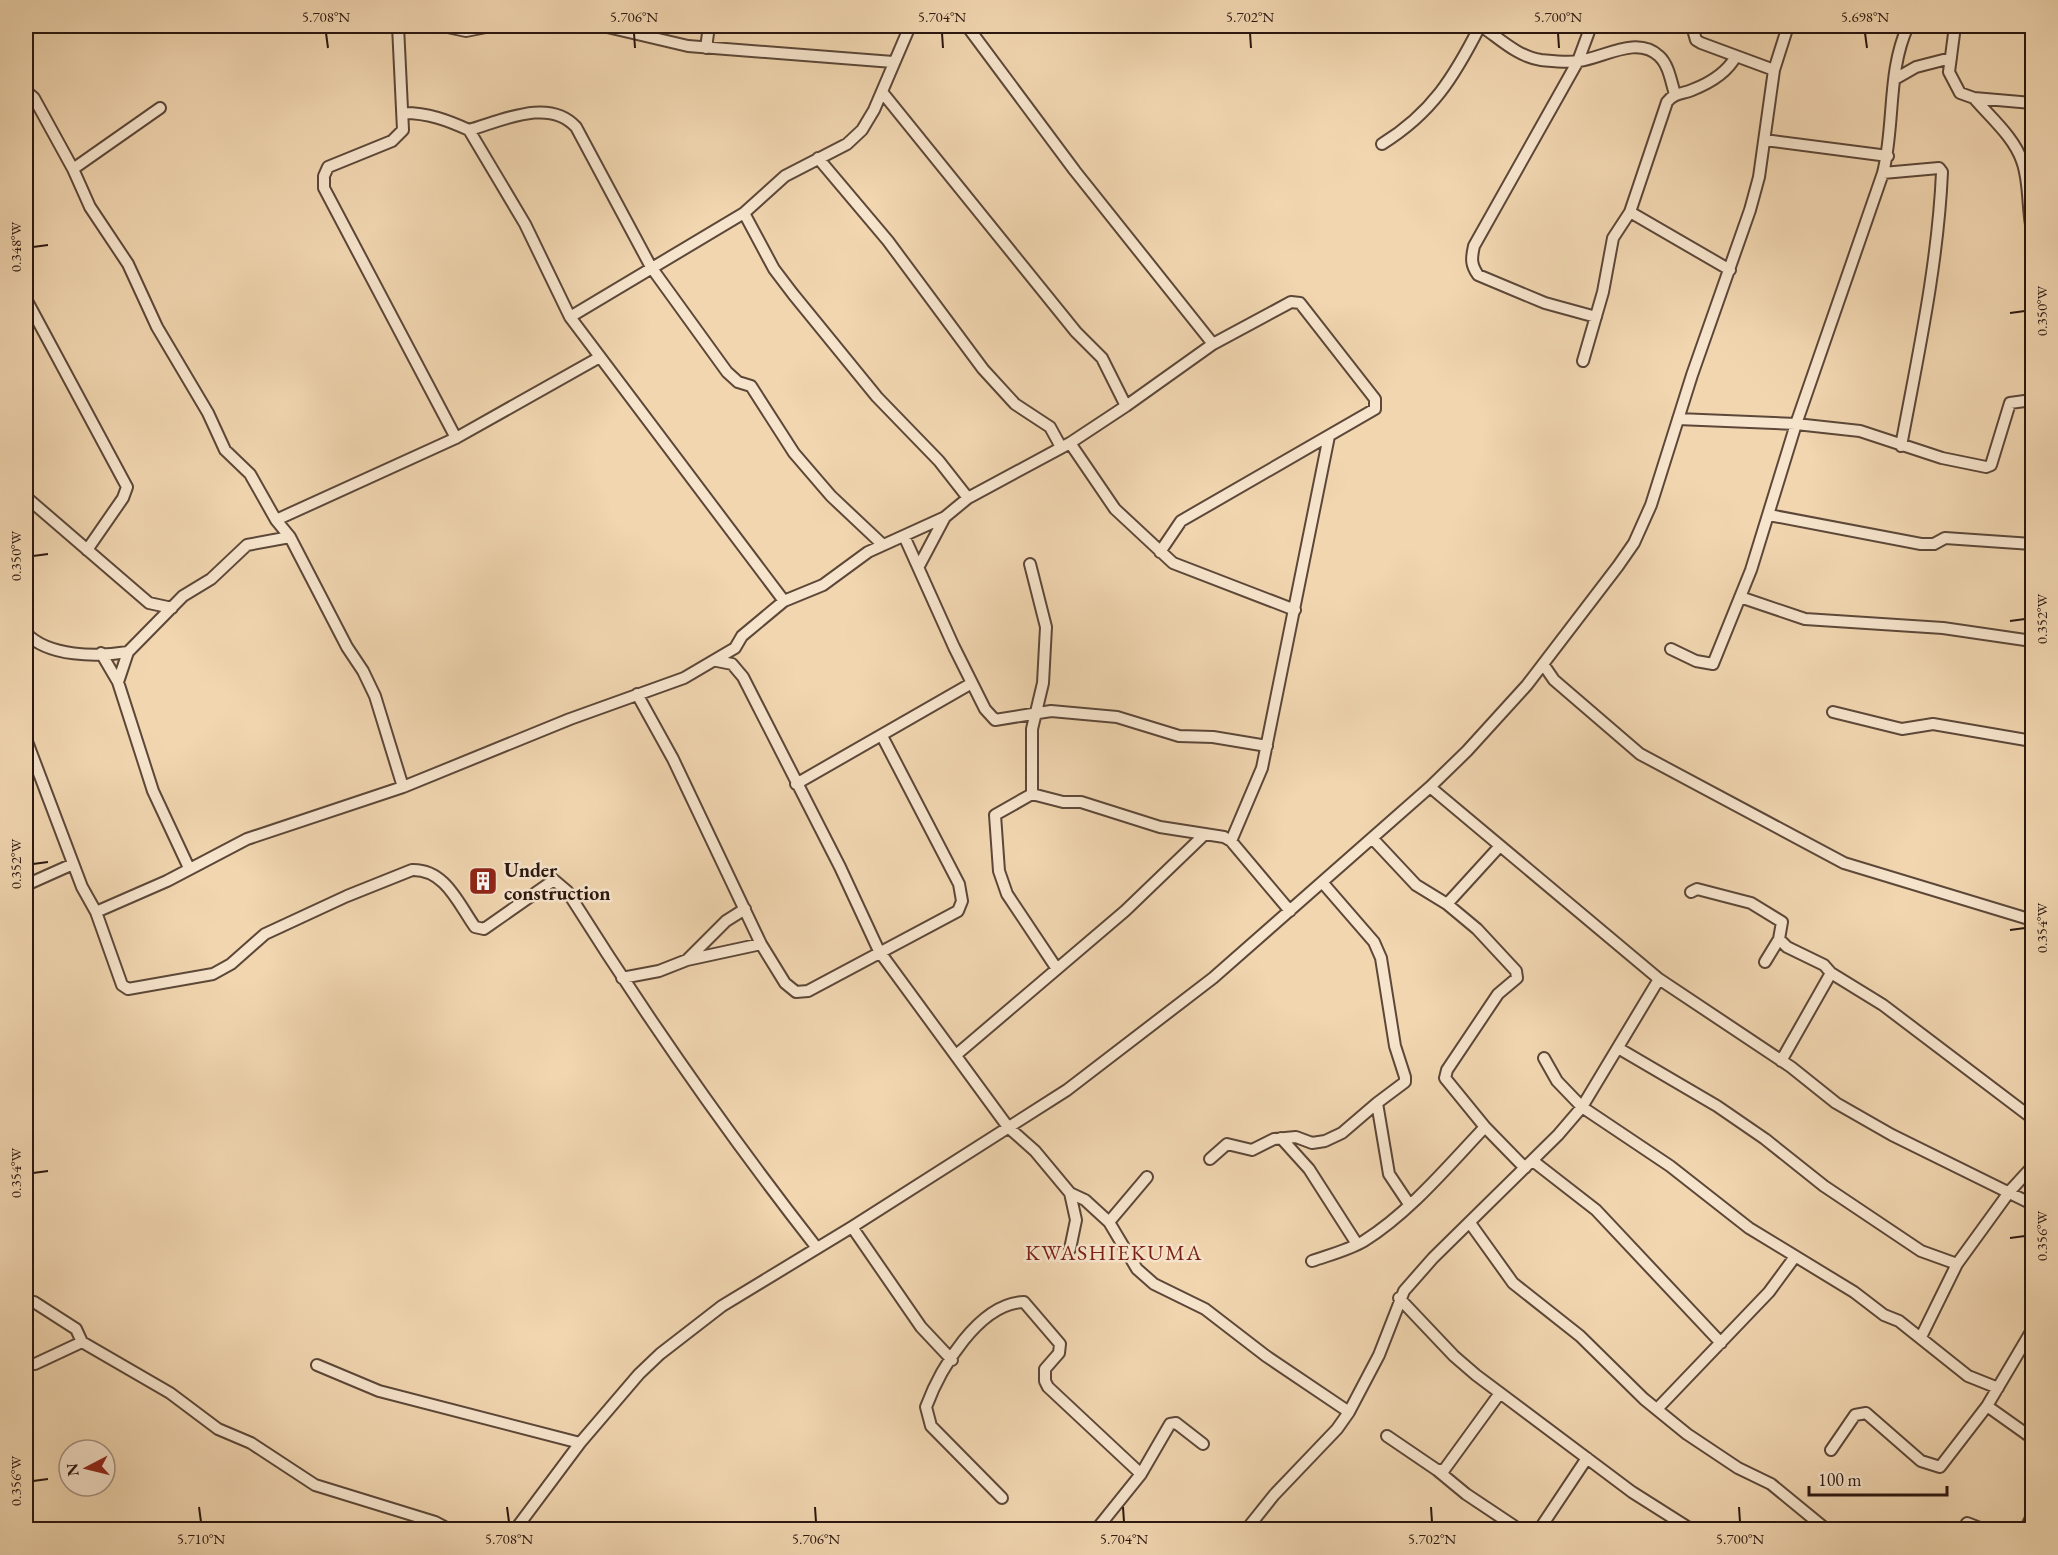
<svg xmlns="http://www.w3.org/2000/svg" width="2058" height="1555" font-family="'EB Garamond',serif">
<rect width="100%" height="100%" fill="#f1d6b0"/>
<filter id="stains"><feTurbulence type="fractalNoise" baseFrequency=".00333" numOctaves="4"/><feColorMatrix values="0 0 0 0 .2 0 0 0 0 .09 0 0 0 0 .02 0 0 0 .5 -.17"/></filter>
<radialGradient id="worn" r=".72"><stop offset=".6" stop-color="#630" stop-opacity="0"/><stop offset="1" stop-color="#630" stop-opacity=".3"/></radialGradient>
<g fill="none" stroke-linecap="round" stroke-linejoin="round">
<!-- minor casing -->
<g stroke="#5c4738" stroke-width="14">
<path id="minor" d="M398,26L403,130L392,141L328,167L324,176V188L456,438
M443,26L466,31L491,26
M603,26L688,46L893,62
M967,26L1075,171L1213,344
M1481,26C1499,38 1518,57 1541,60C1552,61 1567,63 1579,61C1603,58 1637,35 1659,56C1669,65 1671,82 1675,94
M1591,26L1578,61L1474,246C1471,259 1471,265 1478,275L1545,303L1596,317
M1692,26L1696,40L1701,43L1774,70
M1955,26L1949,72L1960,93L1974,98L2032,103
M706,48L709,26
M1895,79L1916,67L1951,58
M26,91L34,98L73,169L90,207L128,264L157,327L208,413L225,450L250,474L276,520L290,537L347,647L363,671L375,696L403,787
M882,92L1076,332L1102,358L1126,406
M1974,98C1990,117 2014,137 2022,161C2030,182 2027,208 2032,230
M404,113C428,113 447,120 469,130C501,121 549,97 576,127L651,267L727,372L738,382L751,386L794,453L831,496L883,545
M469,130L525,224L570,317L784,601
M1765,140L1888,156
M1382,144C1432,113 1454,77 1480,26
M818,158L888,241L983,369L1015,404L1050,427L1061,447
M73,169L160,108
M1883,173L1939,168L1942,172C1938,264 1918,355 1901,446
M1630,212L1730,270
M744,213L774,269L793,294L877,397L939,461L968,498
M26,299L127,487L123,498L87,550
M570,317L744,213L785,176L847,144L862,130L874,110L910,26
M1583,361L1603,292L1613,238L1630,212L1667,102C1674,93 1682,94 1692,90C1710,83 1727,73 1736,56
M1678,419L1796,424L1860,431L1942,458L1986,467L1991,465L2010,403L2032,400
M1070,443L1115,509L1173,563L1295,610
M26,497L149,603L172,608
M1769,515L1921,544H1934L1945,538L2032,544
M276,520L456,438L600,357
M904,536L954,647L985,709L995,720L1051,711L1117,717L1179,736L1213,737L1267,746
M1030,564L1046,627L1043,683L1032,729V794L1063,802H1081L1160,827L1224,837L1231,841L1290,911
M919,566L945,517
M1740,597L1805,619L1943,628L2032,641
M26,633C48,657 97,657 128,652L183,596L211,579L247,545L290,537
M1671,649L1696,661L1713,664L1751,570L1796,424L1883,173C1895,125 1887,71 1908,26
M101,653L118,682L153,791L189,868
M717,661L732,664L743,677L840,867L879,951L1008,1127L1035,1151L1070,1193L1085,1200L1109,1222L1137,1269L1154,1284L1205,1309L1266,1356L1349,1412
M1543,664L1554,680L1640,754L1844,863L2032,920
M118,682L128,652
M637,694L673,759L761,944L785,983L796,992L808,991L958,911L962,901L959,884L882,736
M1833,712L1902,729L1933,724L2032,741
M26,739L82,887L96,912L122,985L128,989L213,974L231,964L265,934L347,896L412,870C445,869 458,903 475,927L484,929L554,880L567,891C645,1015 727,1133 817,1248
M796,784L972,683
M1430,787L1659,979L1791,1067L1836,1103L1892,1135L2032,1204
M1032,794L995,815L999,871L1007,894L1057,969
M1372,838L1416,885L1447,904L1477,929L1516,971L1517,978L1498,994L1447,1070L1445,1078L1485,1127L1525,1168
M1231,841L1262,768L1329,436
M1322,882L1374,942L1381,958L1395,1046L1405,1077V1082L1377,1103L1389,1174L1409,1204
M26,885L73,864
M1691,892L1697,889L1751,903L1782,922L1779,939L1765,962
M1447,904L1499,847
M96,912L167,881L247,839L403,787L570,719L684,678L735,648L742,636L784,601L823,585L868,552L945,517L968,498L1070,443L1126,406L1213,344L1291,302L1300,303L1375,399V409L1181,521L1160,552
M1779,939L1787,947L1824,965L1831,973L1883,1005L2032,1118
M687,960L726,921L745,909
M622,978L659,971L687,960L761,944
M1618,1048L1717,1106L1765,1139L1824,1186L1921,1251L1957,1264
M956,1055L1125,911L1205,834
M1544,1058L1557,1081L1582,1107L1670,1166L1749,1228L1854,1292L1884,1315L1899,1321L1968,1376L1998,1388
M1781,1061L1831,973
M1281,1138L1309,1169L1357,1244
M1210,1159L1227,1144L1252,1150L1274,1139L1296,1137L1312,1143L1325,1141L1342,1133L1377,1103
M1533,1161L1596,1210L1721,1343
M1109,1222L1147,1177
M1470,1223L1513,1283L1580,1336L1644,1399L1687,1434L1738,1468L1771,1484L1827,1530
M852,1227L921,1327L952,1360
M1070,1249L1076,1220L1070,1193
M1312,1261C1329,1255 1349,1250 1364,1241C1410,1212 1448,1166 1485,1127
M1399,1298L1454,1356L1476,1375L1632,1492L1692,1530
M34,1302L76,1329L82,1342L170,1393L218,1429L251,1443L315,1485L435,1522L450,1530
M1921,1337L1957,1264L2010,1191L2032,1167
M35,1364L82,1342
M317,1365L379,1391L580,1443
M1987,1406L2032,1438
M1657,1409L1769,1292L1794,1258
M1387,1436L1437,1470H1444L1500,1393
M1831,1450L1855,1415L1866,1413L1921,1461L1940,1467L1987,1406L2032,1330
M1437,1470L1466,1494L1520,1530
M1141,1474L1170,1424L1176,1423L1203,1444
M1002,1498L931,1426L926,1407C940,1369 979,1303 1024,1302L1060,1344L1059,1353L1045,1369V1381L1048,1387L1141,1474L1096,1530
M515,1530L580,1443L639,1374L660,1354L722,1306L852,1227L1067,1090L1213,978L1430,787L1467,751L1527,685L1618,566L1634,543L1651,505L1692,375L1750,210L1759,177L1774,70L1788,26
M1246,1530L1274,1495L1337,1429L1349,1412L1379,1355L1404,1291L1433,1258L1558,1135L1582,1107L1659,979
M1539,1530L1587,1458
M1963,1530L1967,1523L1985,1530
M2025,1530L2032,1516"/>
</g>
<!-- minor -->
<use href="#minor" stroke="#f6e4cc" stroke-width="10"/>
</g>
<!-- ticks -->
<path fill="none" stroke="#2b1710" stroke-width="2" d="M326,33L328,48M634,33L635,48M942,33L943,48M1250,33L1251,48M1558,33L1559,48M1865,33L1867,48M33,247L48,245M2010,313L2025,311M33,556L48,554M2010,621L2025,619M33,864L48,862M2010,930L2025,928M33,1173L48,1171M2010,1238L2025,1236M33,1481L48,1479M199,1507L201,1522M507,1507L509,1522M815,1507L816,1522M1123,1507L1124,1522M1431,1507L1432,1522M1739,1507L1740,1522"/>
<!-- icons -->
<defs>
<g id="building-square" transform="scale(1.5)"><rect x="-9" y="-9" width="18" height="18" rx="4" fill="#8f2418" stroke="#f6e4cc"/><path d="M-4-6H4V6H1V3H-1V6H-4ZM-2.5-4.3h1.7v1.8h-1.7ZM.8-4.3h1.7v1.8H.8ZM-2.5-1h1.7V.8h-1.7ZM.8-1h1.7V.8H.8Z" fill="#fff"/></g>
</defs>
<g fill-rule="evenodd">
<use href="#building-square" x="483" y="881"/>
</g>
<g text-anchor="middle" stroke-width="5" stroke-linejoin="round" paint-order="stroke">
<!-- poi labels -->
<g font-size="20" font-weight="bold" fill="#2b1710" stroke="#f6e4cc" text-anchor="start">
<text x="504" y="877">Under<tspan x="504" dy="23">construction</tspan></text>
</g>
<!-- quarter labels -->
<g font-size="22" letter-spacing="1.5" fill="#7a1f14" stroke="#f6e4cc">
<text x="1114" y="1260">KWASHIEKUMA</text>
</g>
</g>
<!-- margin -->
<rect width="2058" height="1555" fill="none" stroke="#f1d6b0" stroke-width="66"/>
<!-- north arrow -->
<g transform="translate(87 1468) rotate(263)"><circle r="28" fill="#f6e4cc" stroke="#a59281" stroke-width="1.5"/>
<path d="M0-4.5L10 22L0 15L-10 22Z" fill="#8f2418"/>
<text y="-9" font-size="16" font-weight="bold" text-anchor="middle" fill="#2b1710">N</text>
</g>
<!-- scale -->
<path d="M1809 1486v9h138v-9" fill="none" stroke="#2b1710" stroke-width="3"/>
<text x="1818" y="1486" font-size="18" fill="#2b1710" stroke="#f6e4cc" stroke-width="4.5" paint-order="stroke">100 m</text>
<rect x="33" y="33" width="1992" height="1489" fill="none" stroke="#2b1710" stroke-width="2"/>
<g font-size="15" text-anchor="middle" fill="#2b1710">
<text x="326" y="22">5.708°N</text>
<text x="634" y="22">5.706°N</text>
<text x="942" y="22">5.704°N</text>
<text x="1250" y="22">5.702°N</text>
<text x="1558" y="22">5.700°N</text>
<text x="1865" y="22">5.698°N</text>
<text transform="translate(16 247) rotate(-90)" y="5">0.348°W</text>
<text transform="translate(2042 311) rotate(-90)" y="5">0.350°W</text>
<text transform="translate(16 556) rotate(-90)" y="5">0.350°W</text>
<text transform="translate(2042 619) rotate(-90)" y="5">0.352°W</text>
<text transform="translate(16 864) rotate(-90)" y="5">0.352°W</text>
<text transform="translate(2042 928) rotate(-90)" y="5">0.354°W</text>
<text transform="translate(16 1173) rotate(-90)" y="5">0.354°W</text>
<text transform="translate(2042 1236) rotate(-90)" y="5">0.356°W</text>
<text transform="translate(16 1481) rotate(-90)" y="5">0.356°W</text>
<text x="201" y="1544">5.710°N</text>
<text x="509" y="1544">5.708°N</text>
<text x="816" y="1544">5.706°N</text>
<text x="1124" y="1544">5.704°N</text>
<text x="1432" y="1544">5.702°N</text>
<text x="1740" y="1544">5.700°N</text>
</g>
<rect width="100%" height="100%" filter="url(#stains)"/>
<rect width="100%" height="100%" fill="url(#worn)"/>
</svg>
